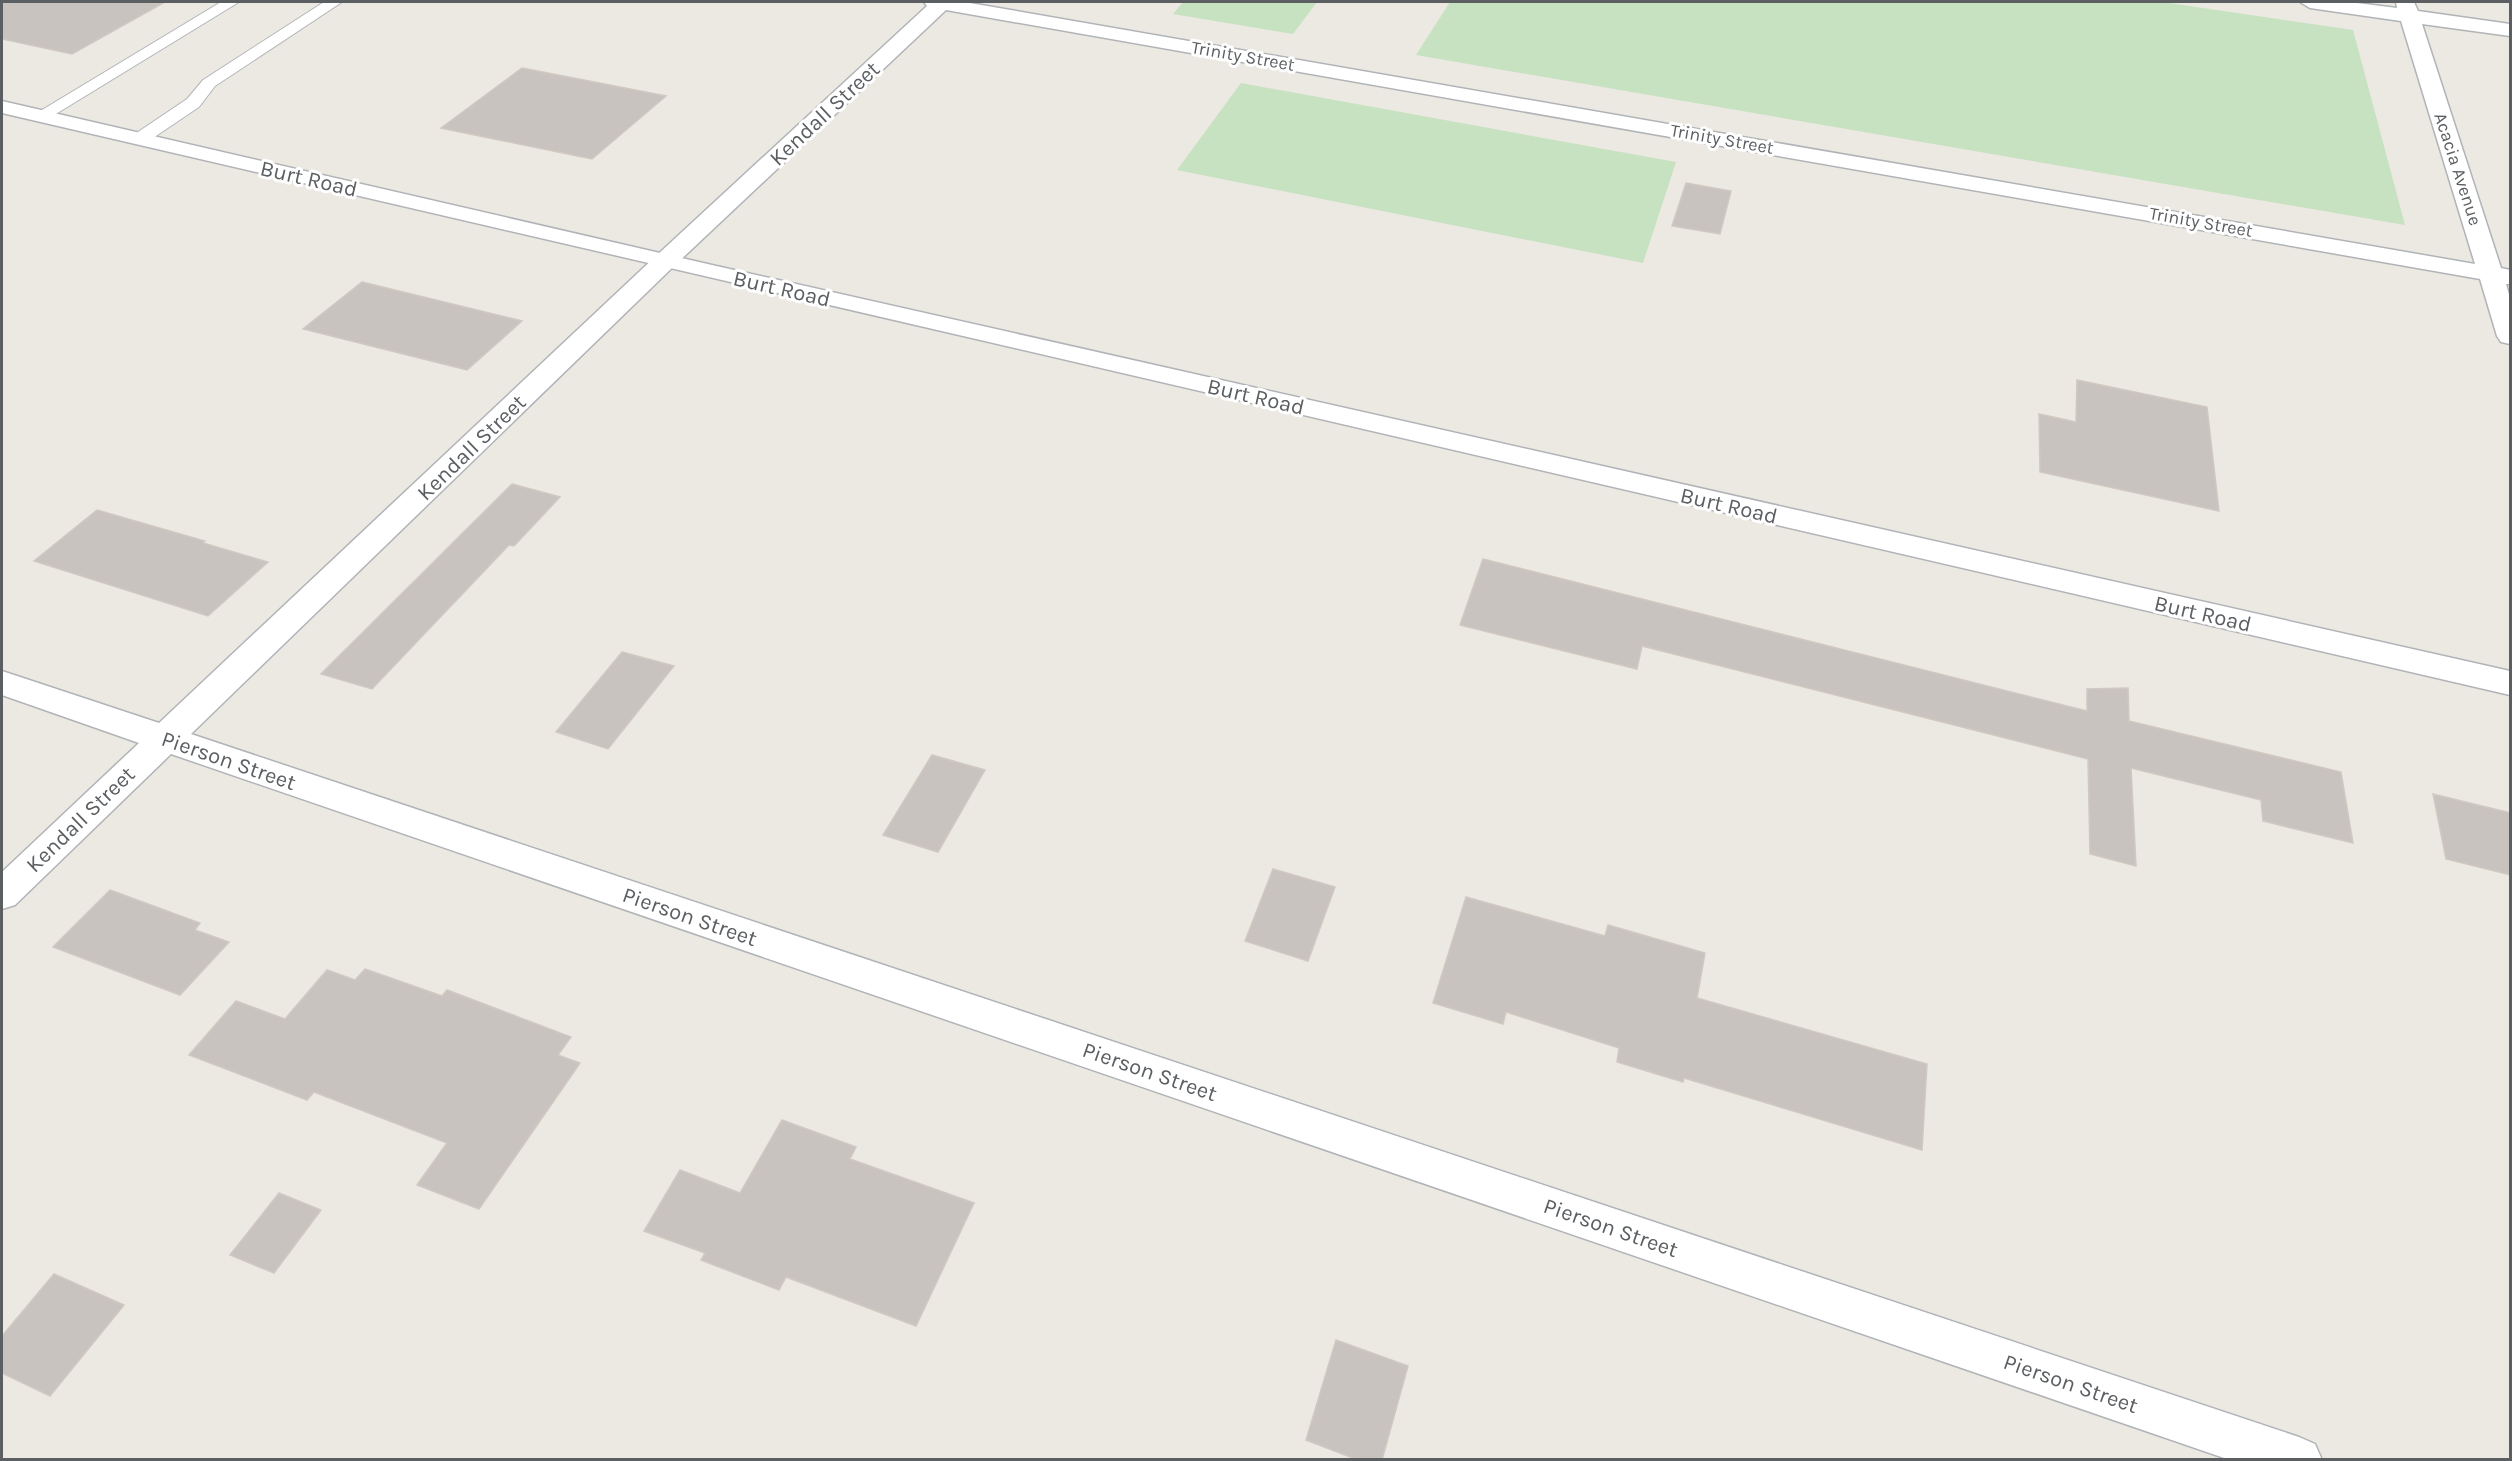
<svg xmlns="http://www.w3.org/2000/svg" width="2512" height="1461" font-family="Karla,sans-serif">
<rect width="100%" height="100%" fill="#ece8e2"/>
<!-- green -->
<path fill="#c6e2c0" d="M1183,2H1317L1293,34L1173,14Z
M1450,2H2162L2353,30L2405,225L1416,55Z
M1241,83L1676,162L1643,263L1177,170Z"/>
<!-- building -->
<path fill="#c8c3bf" stroke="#d0c9c1" stroke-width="1.5" d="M2,2H165L72,54L2,39Z
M522,68L666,96L592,159L441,128Z
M1686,183L1731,191L1720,234L1672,226Z
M362,282L522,321L467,370L303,329Z
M2077,380L2207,407L2219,511L2040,472L2039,414L2076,422Z
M512,484L560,497L514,546L509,545L372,689L321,674Z
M97,510L205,541L203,543L268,562L208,616L34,561Z
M1483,559L2087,711V689L2128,688L2129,721L2341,772L2353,843L2263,821L2261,800L2131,768L2136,866L2090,854L2088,759L1642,646L1637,669L1460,625Z
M622,652L674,666L608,749L556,732Z
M932,755L985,770L938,852L883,835Z
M2433,794L2511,813V875L2446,859Z
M1273,869L1335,887L1308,961L1245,941Z
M110,890L200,923L195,930L229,942L180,995L53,947Z
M1466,897L1605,936L1608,925L1705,953L1697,998L1927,1064L1922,1150L1684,1078L1683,1082L1617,1062L1619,1048L1506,1012L1503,1024L1433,1003Z
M365,969L442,996L447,990L571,1037L558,1055L580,1063L479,1209L417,1185L447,1143L314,1092L307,1100L189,1055L236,1001L285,1019L327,970L355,980Z
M782,1120L856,1147L850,1159L974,1203L916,1326L786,1277L779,1290L701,1260L705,1253L644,1231L680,1170L740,1193Z
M279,1193L321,1210L274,1273L230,1255Z
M54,1274L124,1305L50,1396L2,1373V1336Z
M1336,1340L1408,1366L1382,1460H1358L1306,1440Z"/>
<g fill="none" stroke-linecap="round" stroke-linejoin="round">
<!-- service casing -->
<g stroke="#b0b4b7" stroke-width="2">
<path id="service" d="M221,2H239L46,120H34L32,116Z
M324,2H342L215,86L199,107L147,142H135L132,138L135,134L187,99L203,80Z"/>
</g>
<!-- minor casing -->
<g stroke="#b0b4b7" stroke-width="3">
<path id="minor" d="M924,2H964L2475,264L2401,21L2310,8L2300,2H2349L2397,8L2396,2H2414L2418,11L2510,24V36L2422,24L2501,268L2510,270V284H2506L2510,298V344L2501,342L2497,336L2480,279L946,10L674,266L191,734L2299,1437L2315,1444L2322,1460H2230L171,754L15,905L2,909V872L139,743L2,695V671L159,723L656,256L927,6Z"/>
</g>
<!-- tertiary casing -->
<g stroke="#b0b4b7" stroke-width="3">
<path id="tertiary" d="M2,101L712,265L2510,671V695L2,113Z"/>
</g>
<!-- service -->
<use href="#service" fill="#fff" fill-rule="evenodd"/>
<!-- minor -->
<use href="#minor" fill="#fff" fill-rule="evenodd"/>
<!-- tertiary -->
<use href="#tertiary" fill="#fff" fill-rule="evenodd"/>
</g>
<g text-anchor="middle" stroke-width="6" stroke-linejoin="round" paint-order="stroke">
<!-- far-street labels -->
<g font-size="18" fill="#5b5f62" stroke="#fff">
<text transform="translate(1243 56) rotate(10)" y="6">Trinity Street</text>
<text transform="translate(1722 139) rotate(10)" y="6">Trinity Street</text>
<text transform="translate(2458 169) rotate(72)" y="6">Acacia Avenue</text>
<text transform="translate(2201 222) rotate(10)" y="6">Trinity Street</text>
</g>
<!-- street labels -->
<g font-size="22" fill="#5b5f62" stroke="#fff">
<text transform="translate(824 113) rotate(-43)" y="8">Kendall Street</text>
<text transform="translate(309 178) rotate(13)" y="8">Burt Road</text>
<text transform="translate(782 288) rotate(13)" y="8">Burt Road</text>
<text transform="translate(1256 396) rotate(13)" y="8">Burt Road</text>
<text transform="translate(471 447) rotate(-44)" y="8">Kendall Street</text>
<text transform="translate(1729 505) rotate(13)" y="8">Burt Road</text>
<text transform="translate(2203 613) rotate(13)" y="8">Burt Road</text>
<text transform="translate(229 760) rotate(19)" y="8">Pierson Street</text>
<text transform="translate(80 819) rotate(-44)" y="8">Kendall Street</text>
<text transform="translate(690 916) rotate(19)" y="8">Pierson Street</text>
<text transform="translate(1150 1071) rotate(19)" y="8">Pierson Street</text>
<text transform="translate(1611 1227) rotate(19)" y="8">Pierson Street</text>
<text transform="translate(2071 1383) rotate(19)" y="8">Pierson Street</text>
</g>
</g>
<!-- border -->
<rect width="2512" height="1461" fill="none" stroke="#5b5f62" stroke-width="6"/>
</svg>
